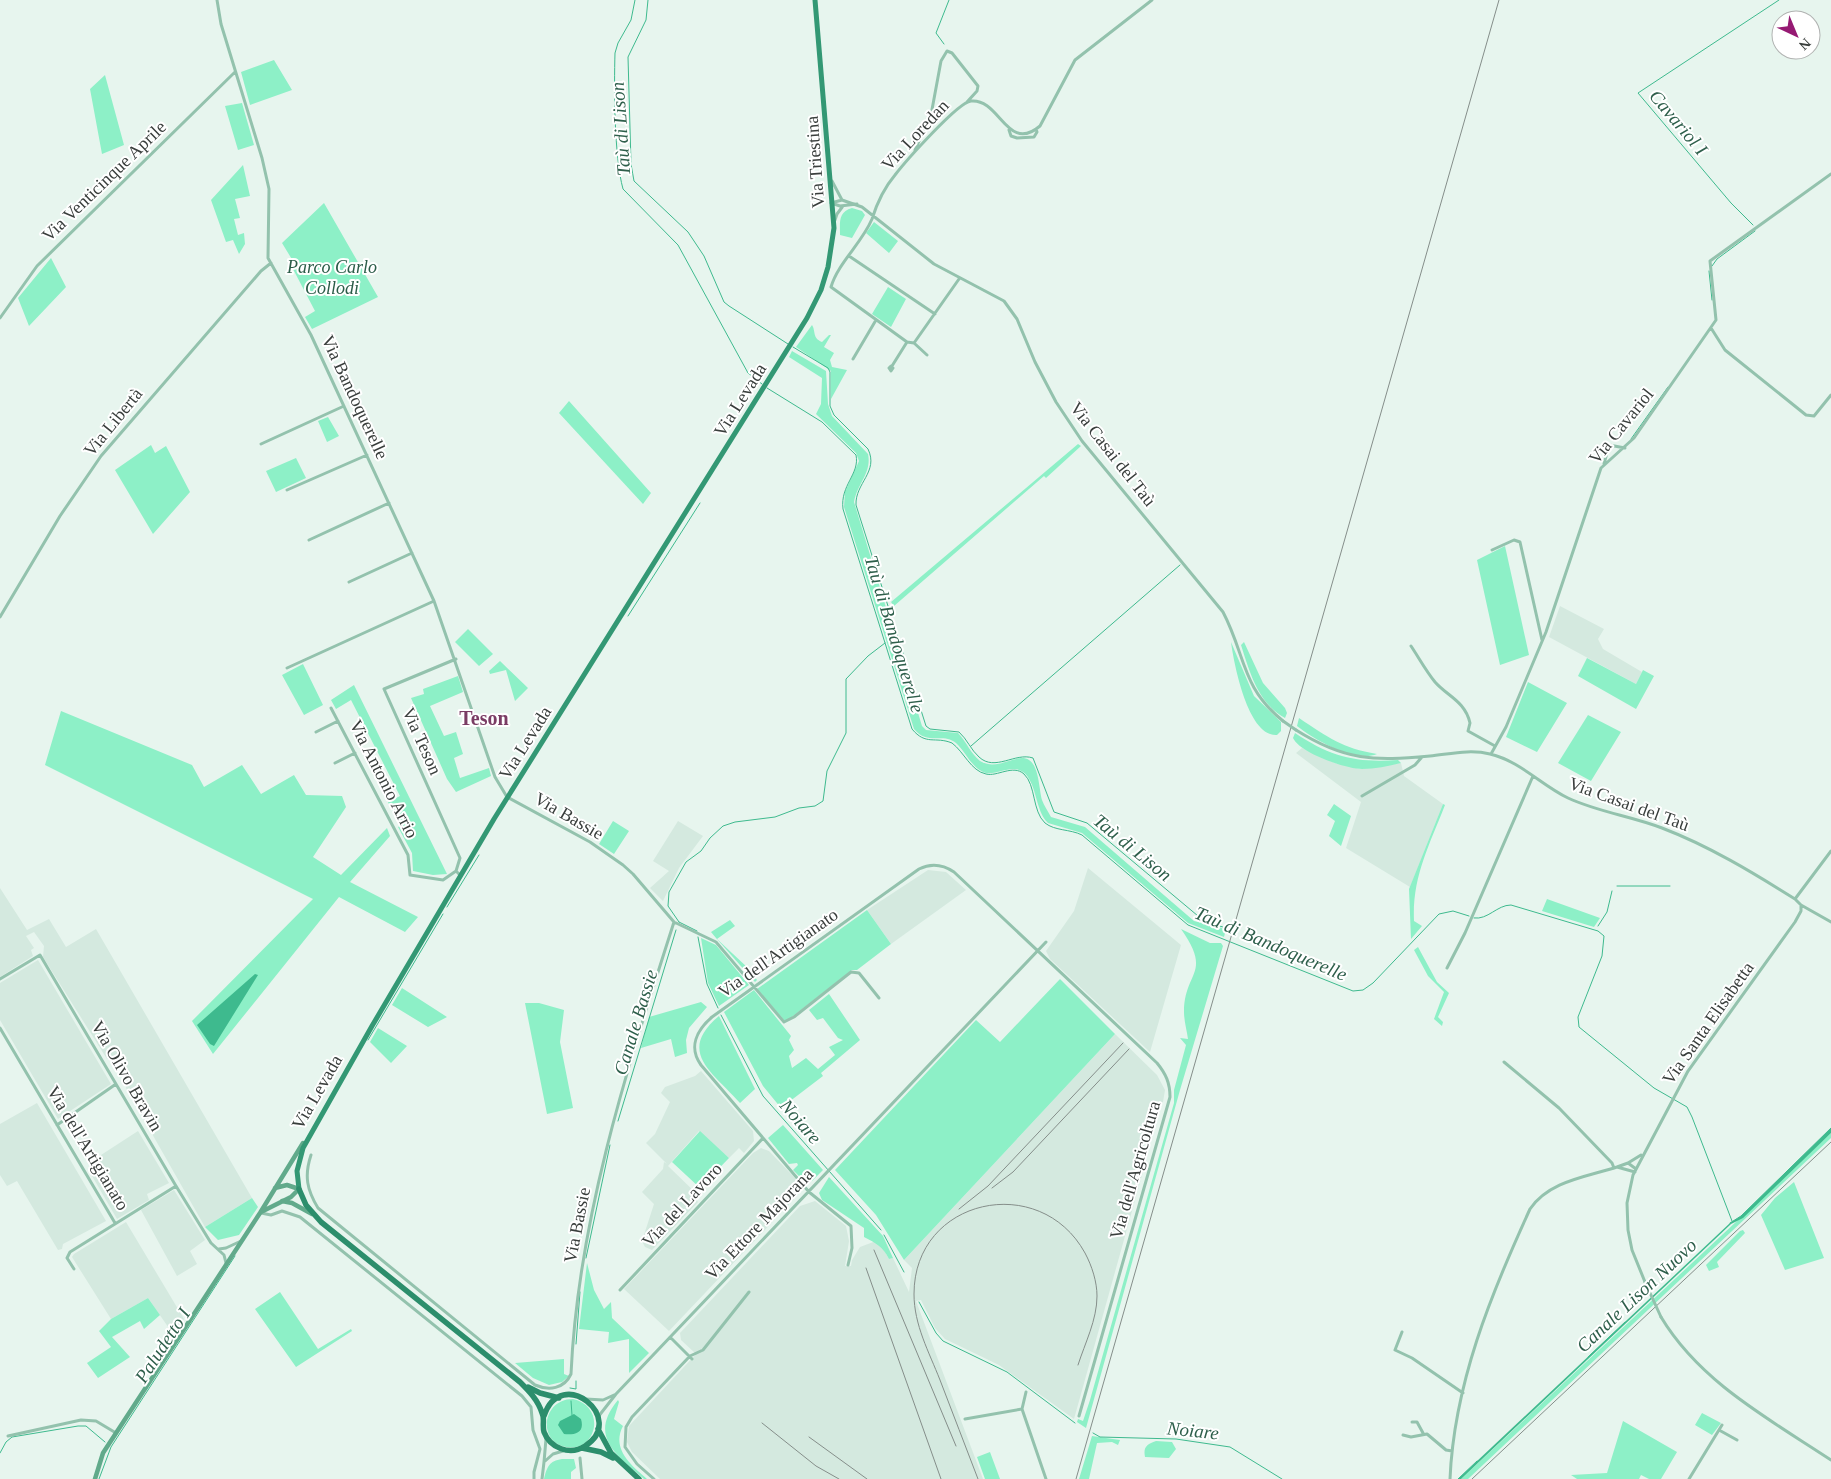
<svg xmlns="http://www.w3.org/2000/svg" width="1831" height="1479" font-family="Georgia,serif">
<rect width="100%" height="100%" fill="#e7f5ee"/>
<!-- built -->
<path fill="#d4e9df" d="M1560,606L1604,629L1598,639L1603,649L1642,672L1636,684L1549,637Z
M1302,748L1335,763L1360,769L1401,763L1404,776L1443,804L1410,887L1346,848L1361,802L1296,753Z
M678,821L703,836L679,868L663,901L650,888L669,871L653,861Z
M1088,868L1181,945L1150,1052L1050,959L1046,951L1074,911Z
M928,870L946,872L966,890L891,944L867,910Z
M0,888L27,930L49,919L66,947L96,929L252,1198L205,1227L126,1088V1077L114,1056L107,1059L43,957L44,946L34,932L26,936L34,948L31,950L33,956L0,977Z
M38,960L111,1084L58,1119L0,1020V983Z
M1115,1034L1157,1075L1165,1090L1163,1102L1154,1107L1140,1161L1144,1168L1074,1419L999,1365L945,1339L935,1328L921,1300L916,1301L983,1479H660L632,1452L627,1442L629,1426L696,1354L681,1340L680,1333L800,1206L815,1201L846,1226L849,1241L845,1266H851L852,1260L860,1247L876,1241L884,1250L889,1259L893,1258L909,1292L912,1268L904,1260Z
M701,1071L753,1131L754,1141L744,1153L739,1148L729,1158L699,1131L668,1166L698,1195L695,1198L698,1202L652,1250L645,1247L642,1241L654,1204L642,1192L663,1169L664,1162L667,1164L646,1143L655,1134L670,1102L661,1093L665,1087L695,1076Z
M37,1103L106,1221L63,1244L62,1249L58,1250L17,1181L7,1186L0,1175V1124Z
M138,1131L169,1183L147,1194L149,1200L117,1219L88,1169L98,1164L101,1155Z
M761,1148L769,1151L795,1178L800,1188L797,1196L669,1331L624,1289L753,1153Z
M174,1190L205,1240L190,1251L197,1264L177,1276L141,1210Z
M126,1222L184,1319L173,1334L148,1298L111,1319L72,1257L74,1254Z"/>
<!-- green -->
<path fill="#8df0c7" d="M274,60L292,90L250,105L241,72Z
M105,75L124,145L102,154L90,89Z
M242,103L254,145L238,150L225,106Z
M243,165L250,196L235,199L240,218L234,219L238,235L244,233L245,244L239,254L233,240L226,242L211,200Z
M324,203L378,297L312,329L305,317L315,311L293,269L296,266L282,243Z
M852,208L862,211L865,215L852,238L840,235C840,222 838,212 852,208Z
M874,222L898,241L889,253L866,233Z
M51,258L66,287L29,326L18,298Z
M888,287L906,299L891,327L872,314Z
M812,325C816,331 812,338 822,342L829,335H831L824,347L834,353L830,360L832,367L847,370L831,399V371L796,347Z
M792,351L826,371L828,404L832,416L868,454C872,473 857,484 854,502L922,726L926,730L958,733C966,741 971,754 980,761C998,772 1017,752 1029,760C1039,766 1039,789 1042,800C1044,806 1048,811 1051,817L1085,827L1194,921L1226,929L1224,937L1188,923L1082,833L1048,823C1035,811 1037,782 1023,772C1012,764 998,775 986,773C972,769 966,752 956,743C942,732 928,746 914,729L844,507L845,492L859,461L856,453L816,414L821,404L822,378L789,357Z
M569,401L651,493L643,504L559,413Z
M328,417L339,436L327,442L318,421Z
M1078,444L1081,446L1046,478L1044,476L894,606L891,602Z
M151,445L155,453L166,446L190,492L153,534L115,470Z
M296,458L306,478L276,492L266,471Z
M1505,546L1529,655L1500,665L1477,560Z
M468,629L493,654L479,666L455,642Z
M1231,642L1254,696L1281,722V731L1277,735C1248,737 1234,664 1231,642Z
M1244,642L1263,683L1285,708L1287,713L1285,718C1258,703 1250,673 1241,645Z
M1587,658L1636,684L1643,670L1654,676L1636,709L1578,676Z
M500,661L528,688L515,701L506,670L490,674L489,671Z
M303,664L323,705L304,715L282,675Z
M458,676L463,692L430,706L444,736L456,732L463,754L454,758L460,778L489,768L491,776L456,792L447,779L411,698L424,694L423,689Z
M1528,682L1567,703L1537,752L1506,737Z
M354,685L447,874L433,875L413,871L412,853L398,827L400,826L388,802L400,796L351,700L336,709L331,700Z
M61,711L192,765L204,787L242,765L261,794L294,775L306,795L342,796L346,807L313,857L341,875L387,828L390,836L350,882L418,917L405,932L339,897L213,1054L192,1021L313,899L45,765Z
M1588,715L1621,732L1591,781L1558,763Z
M1299,718C1329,738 1342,748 1377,754C1354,763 1315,740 1297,726Z
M1295,733C1331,757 1356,763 1398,760L1401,763C1388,766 1375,769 1362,769C1346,769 1300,753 1293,738Z
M1334,804L1351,816L1341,846L1329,836L1335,821L1327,815Z
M1443,804L1445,805C1429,846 1412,877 1414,921L1422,926L1411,939L1409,889Z
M613,821L629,831L614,854L599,844Z
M1547,899L1600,918L1594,927L1542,911Z
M867,910L891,944L857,970H852L788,1020H784L757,989Z
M730,920L735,926L717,939L748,968L757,980L755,982L716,938L711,932Z
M1181,929L1210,943H1221L1223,946L1180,1090L1086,1428L1077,1422L1078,1419L1083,1421L1090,1400L1174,1103V1090L1186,1045L1180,1038L1188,1039C1187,1031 1184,1021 1184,1012C1184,971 1213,974 1181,929Z
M701,938L716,945L749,985L719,1006L708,983Z
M1418,947L1437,982L1449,993L1438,1017L1443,1022L1442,1026L1434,1019L1444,992L1428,976L1414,950Z
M1060,979L1115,1034L904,1260L876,1215L835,1170L976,1020L1000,1042Z
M402,988L447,1017L428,1027L392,1005Z
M754,990L791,1036L789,1040L794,1050L789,1056L792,1068L806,1058L818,1069L835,1055L829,1047L843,1040L838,1038L823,1018L817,1020L809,1010L829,994L860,1040L821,1073L823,1076L781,1108L763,1086L724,1012Z
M701,1002L707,1007L689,1028L686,1040L687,1053L675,1057L671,1039L641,1048L649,1017Z
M525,1003H539L564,1010L560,1042L573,1108L547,1114Z
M719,1016L755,1089L740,1103C713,1072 676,1052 719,1016Z
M378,1028L407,1046L391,1063L370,1042Z
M783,1125L823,1170L812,1181H804L793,1170L798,1165L797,1163L789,1164L768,1138Z
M700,1131L729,1158L700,1188L672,1162Z
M1831,1133V1138L1468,1479H1461Z
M829,1177L883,1236L893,1258L889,1259C883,1247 876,1243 864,1237V1228L822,1200L819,1193Z
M1794,1182L1824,1258L1785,1270L1761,1215L1775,1198Z
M252,1198L258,1207L239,1235L218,1240L205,1227Z
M1743,1230L1745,1233L1717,1262L1719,1267L1709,1271L1706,1265L1740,1231Z
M587,1263L594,1290L604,1309L611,1302L612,1318L649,1353L629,1373V1339L608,1343L609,1332L579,1329Z
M280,1292L318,1349L351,1329L352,1331L296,1367L255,1309Z
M148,1298L160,1315L144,1329L140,1321L112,1337L130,1357L98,1378L87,1363L111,1347L99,1331L111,1319Z
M564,1359V1374L569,1376L562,1382L549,1385L533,1378L515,1363Z
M573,1399C606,1406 598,1452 566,1447C537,1442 542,1399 573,1399Z
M618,1400L619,1402L614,1419L623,1426C611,1449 631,1465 647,1479H644C616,1455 588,1436 618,1400Z
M1702,1413L1721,1423L1712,1435L1695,1425Z
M1623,1421L1677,1452L1661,1479H1649L1641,1475L1639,1479H1577L1571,1475L1607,1473Z
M1092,1436L1120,1440L1118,1445L1112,1442L1097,1443L1089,1479H1079Z
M1156,1441L1172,1442L1176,1449L1169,1458L1145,1457C1143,1447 1147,1444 1156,1441Z
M990,1452L1000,1479H985L977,1457Z
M562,1459H574L576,1468L571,1472V1479H544C547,1467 549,1461 562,1459Z"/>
<!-- water -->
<path fill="#3eba8e" d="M255,974L258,975L214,1046L210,1044L197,1025Z
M1831,1128V1133L1743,1218L1731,1224L1461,1479H1458L1730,1223L1741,1216Z
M574,1414L581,1419C585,1433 575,1435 564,1434L558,1425L560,1421Z"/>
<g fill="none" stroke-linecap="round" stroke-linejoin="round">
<!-- stream -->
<path stroke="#3eba8e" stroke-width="1" d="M635,0L631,20L618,43L615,53C614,88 614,156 623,189L678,245L748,373L762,384
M648,0L646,20L628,57L631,164L634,181L688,232L704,256L724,302L729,306L788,344
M944,44L936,33L949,0
M1753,225L1731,203L1638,93L1779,0
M1712,266L1717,259L1755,231
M1709,271L1712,300
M793,347L828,368L830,372V406L834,415L868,449C879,472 855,483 856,505L926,726L930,729L959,732C967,739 971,750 979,757C995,772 1015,752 1033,758L1054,812L1087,823L1204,921L1226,928
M767,388L822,422L856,455C860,474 840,485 843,509L912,729C926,746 935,736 952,743C964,752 971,771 986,774C997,777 1013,764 1024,774C1036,785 1032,811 1045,823C1055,831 1070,829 1082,835L1188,925L1353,991L1363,990L1373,983L1439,914L1453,911L1469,916
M1631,439L1668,387
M628,616L700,503
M971,746L1180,565
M1617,886H1670
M447,907L479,855
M1474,918C1488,920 1497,905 1511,905L1598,931L1604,936L1602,956L1578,1017L1579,1027L1654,1088L1687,1107L1692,1117L1732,1221
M679,922L668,906L669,892L686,862L701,851L710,838L723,826L735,822L775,817L799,808L815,806L823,801L827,771L846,733V679L868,656L885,643
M679,922L697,931
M1598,926L1607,912L1612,891
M698,937L707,984L718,1008
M721,1015L763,1096L881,1230
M368,1040L443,914
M618,1121L676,930
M1730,1223L1741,1216L1831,1128
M884,1235L904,1272
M586,1258L610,1145
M919,1302L936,1333L943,1341L1007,1372L1075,1423
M576,1344L580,1292
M1588,1357L1625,1322
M570,1388L576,1389V1381
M571,1401L572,1415
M1093,1433L1100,1437L1176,1439L1230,1447L1282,1479
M0,1453L6,1442L12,1437L78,1426H86L105,1442
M99,1479L111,1447L235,1256
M1458,1479L1477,1461"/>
<!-- minor -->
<path stroke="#93c2ad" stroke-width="3" d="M217,0L221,24L262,158L269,189L268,258L311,335L434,601L495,777L507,797L590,842L623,865L633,874L674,922L716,942L784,1022L794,1017L851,972L859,973L879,998
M1009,130L1011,136L1017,138L1034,137L1037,132L1036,129
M915,150L931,115L941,61L947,51L952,53L978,86L977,91L967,102
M832,181L842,200
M831,203L842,200L862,207L934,264L1004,301L1017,319L1035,362L1056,402L1082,441L1223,612C1246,656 1241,687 1283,721
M831,203L840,206L857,204
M835,220L837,214L843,206
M849,256L935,314
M0,318L37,266L235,72
M1711,328L1725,350L1806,415L1814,416L1831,395
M914,343L907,342L831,287C838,263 862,243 872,219C877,203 884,188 895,175C905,162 958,102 971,101C1000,98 1007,154 1040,126L1075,60L1152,0
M914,343L959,279
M914,343L927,355
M853,359L876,320
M891,366L893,368L891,371L889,368Z
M892,366L907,342
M261,444L344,406
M1604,464L1609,445L1625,448
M287,490L367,455
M309,540L389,503
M1492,550L1514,540L1520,542L1542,640
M349,582L412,553
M0,617L60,516L101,456L261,271L271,263
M1411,646C1419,658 1426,671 1435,682C1447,696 1465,701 1470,723L1468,731L1495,746
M456,659L384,689L460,858L456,871L460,875
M287,668L434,601
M331,708L408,855L410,875L443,880L456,871
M1296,730C1345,761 1374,761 1430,756C1450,754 1470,749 1490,754C1520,761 1541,785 1568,798C1598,812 1631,816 1662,828C1709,846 1752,872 1795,899L1801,905
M316,732L338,721
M1491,754L1506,727L1546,632L1601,468L1634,438L1716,320L1710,261L1831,174
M335,763L355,753
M1362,796L1415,765L1422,757
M1795,899L1831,851
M1801,905L1831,922
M1447,968L1465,933L1533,776
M0,979L40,955L176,1186L211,1243L224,1255L226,1263
M0,1028L115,1223
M1504,1062L1559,1108L1612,1163L1614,1168
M57,1125L116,1084
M311,1155C304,1176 307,1190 318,1208L535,1385C549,1391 564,1389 571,1374C578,1219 627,1069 674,922
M1628,1163L1641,1155
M1635,1172L1617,1167L1628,1163L1636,1169
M261,1213L271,1215L282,1211L300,1217L522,1396L531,1407L533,1430L540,1449L534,1472V1479
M219,1249L226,1248L241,1241
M848,1265L852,1248L851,1226L809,1192L701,1065C688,1047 697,1030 712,1017L919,869C931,863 942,864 954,872L1157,1063C1166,1074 1170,1083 1170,1097L1079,1416
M74,1269L67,1258L70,1252L176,1186
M1645,1282L1632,1250L1628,1230L1627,1203L1633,1175L1688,1071L1795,922L1801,911V905
M620,1290L763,1138
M1661,1317C1700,1382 1769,1419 1831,1460
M1402,1332L1395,1350L1412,1358L1463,1393
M670,1337L692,1359
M586,1399L603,1400L614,1395
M1022,1409L1026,1392
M598,1417L616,1394L1046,942
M965,1419L1022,1409L1046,1479
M1412,1422H1417L1423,1433
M1719,1430L1737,1440
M1403,1435L1411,1437L1427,1434L1446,1450L1452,1451
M8,1436L81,1420L96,1421L116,1433
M546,1439L544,1462L553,1454L563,1451
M580,1458L582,1479
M542,1479L544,1462
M654,1479L637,1464L625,1447L626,1427L632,1417L690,1356L703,1350L749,1292
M1450,1479C1454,1384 1491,1294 1530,1209C1549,1181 1586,1177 1617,1167
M1689,1479L1722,1425"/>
<!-- secondary -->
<path stroke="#61aa8b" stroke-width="4.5" d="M282,1201L292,1203L312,1214
M261,1212L291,1197L299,1189L287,1185L275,1188
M95,1479L103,1453L260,1213L303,1143"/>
<!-- primary -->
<path stroke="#339874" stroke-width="5" d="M299,1189L297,1171L303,1148L372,1026L494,819L807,318L821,290L828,267L834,228L815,0"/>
<!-- trunk -->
<path stroke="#2c8e6c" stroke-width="5.5" d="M299,1189L306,1205L321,1222L520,1382C529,1391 538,1400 542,1413C545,1418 542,1425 544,1432C550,1448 570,1456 585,1446C628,1419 561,1364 544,1416
M528,1387L540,1393L559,1398
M598,1429L611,1453L639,1479
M582,1448L601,1452L613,1458"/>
<!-- rail -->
<path stroke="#858e8a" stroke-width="1" d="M992,1188L1013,1172L1129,1049
M959,1209L988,1186L1123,1043
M874,1250L956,1446
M866,1268L941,1479
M762,1423L816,1466L839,1479
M809,1437L867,1479
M978,1479C965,1446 953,1413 940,1380C929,1352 914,1325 914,1294C914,1198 1040,1171 1085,1253C1092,1266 1097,1282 1097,1296C1097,1320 1085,1343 1078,1365
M1076,1479L1499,0
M1472,1479L1831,1142"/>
<!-- minor-bridge -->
<path stroke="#93c2ad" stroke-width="3" d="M1283,721L1296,730
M1645,1282L1661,1317"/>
</g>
<g text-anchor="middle" stroke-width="4" stroke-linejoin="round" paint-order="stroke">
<!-- street labels -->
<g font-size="18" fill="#393e3c" stroke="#fff">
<text transform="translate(915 135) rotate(-47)" y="6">Via Loredan</text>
<text transform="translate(815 162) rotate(-94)" y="6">Via Triestina</text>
<text transform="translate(104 181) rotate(-44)" y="6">Via Venticinque Aprile</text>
<text transform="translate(355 397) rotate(65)" y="6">Via Bandoquerelle</text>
<text transform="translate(740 400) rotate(-58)" y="6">Via Levada</text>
<text transform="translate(113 422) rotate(-51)" y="6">Via Libertà</text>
<text transform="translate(1621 426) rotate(-51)" y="6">Via Cavariol</text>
<text transform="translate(1113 454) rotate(52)" y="6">Via Casai del Taù</text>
<text transform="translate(422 741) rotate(66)" y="6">Via Teson</text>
<text transform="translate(525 743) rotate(-58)" y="6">Via Levada</text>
<text transform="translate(384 779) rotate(63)" y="6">Via Antonio Arrio</text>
<text transform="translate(1629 804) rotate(20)" y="6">Via Casai del Taù</text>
<text transform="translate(569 816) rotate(30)" y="6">Via Bassie</text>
<text transform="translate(778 953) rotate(-35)" y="6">Via dell'Artigianato</text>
<text transform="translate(1708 1023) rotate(-55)" y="6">Via Santa Elisabetta</text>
<text transform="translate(127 1076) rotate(60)" y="6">Via Olivo Bravin</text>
<text transform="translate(317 1092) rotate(-60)" y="6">Via Levada</text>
<text transform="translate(88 1148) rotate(59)" y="6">Via dell'Artigianato</text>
<text transform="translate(1135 1170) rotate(-74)" y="6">Via dell'Agricoltura</text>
<text transform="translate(682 1205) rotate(-47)" y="6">Via del Lavoro</text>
<text transform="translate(759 1224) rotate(-46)" y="6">Via Ettore Majorana</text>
<text transform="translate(577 1225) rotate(-79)" y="6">Via Bassie</text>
</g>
<!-- park labels -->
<g font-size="18" font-style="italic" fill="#2b5c48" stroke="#fff">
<text x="332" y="273">Parco Carlo<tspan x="332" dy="21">Collodi</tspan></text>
</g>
<!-- water labels -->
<g font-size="19" font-style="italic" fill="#2e5f4b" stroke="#fff">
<text transform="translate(1679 122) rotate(50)" y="7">Cavariol I</text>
<text transform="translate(620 129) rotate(-94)" y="7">Taù di Lison</text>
<text transform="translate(895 634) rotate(73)" y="7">Taù di Bandoquerelle</text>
<text transform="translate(1133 847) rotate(39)" y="7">Taù di Lison</text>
<text transform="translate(1271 943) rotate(23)" y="7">Taù di Bandoquerelle</text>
<text transform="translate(635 1022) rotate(-73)" y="7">Canale Bassie</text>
<text transform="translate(801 1121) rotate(49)" y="7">Noiare</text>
<text transform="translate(1636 1295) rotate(-43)" y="7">Canale Lison Nuovo</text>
<text transform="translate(162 1345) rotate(-57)" y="7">Paludetto I</text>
<text transform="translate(1193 1430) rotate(6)" y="7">Noiare</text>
</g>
<!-- quarter labels -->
<g font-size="20" font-weight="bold" fill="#7a3c64" stroke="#fff">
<text x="484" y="725">Teson</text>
</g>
</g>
<!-- north arrow -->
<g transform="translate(1796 35) rotate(136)"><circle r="24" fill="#ffffff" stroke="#b0b2b1"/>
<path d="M0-4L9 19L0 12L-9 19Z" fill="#961a73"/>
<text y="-8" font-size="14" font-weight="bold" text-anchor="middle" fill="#393e3c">N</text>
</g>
</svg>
